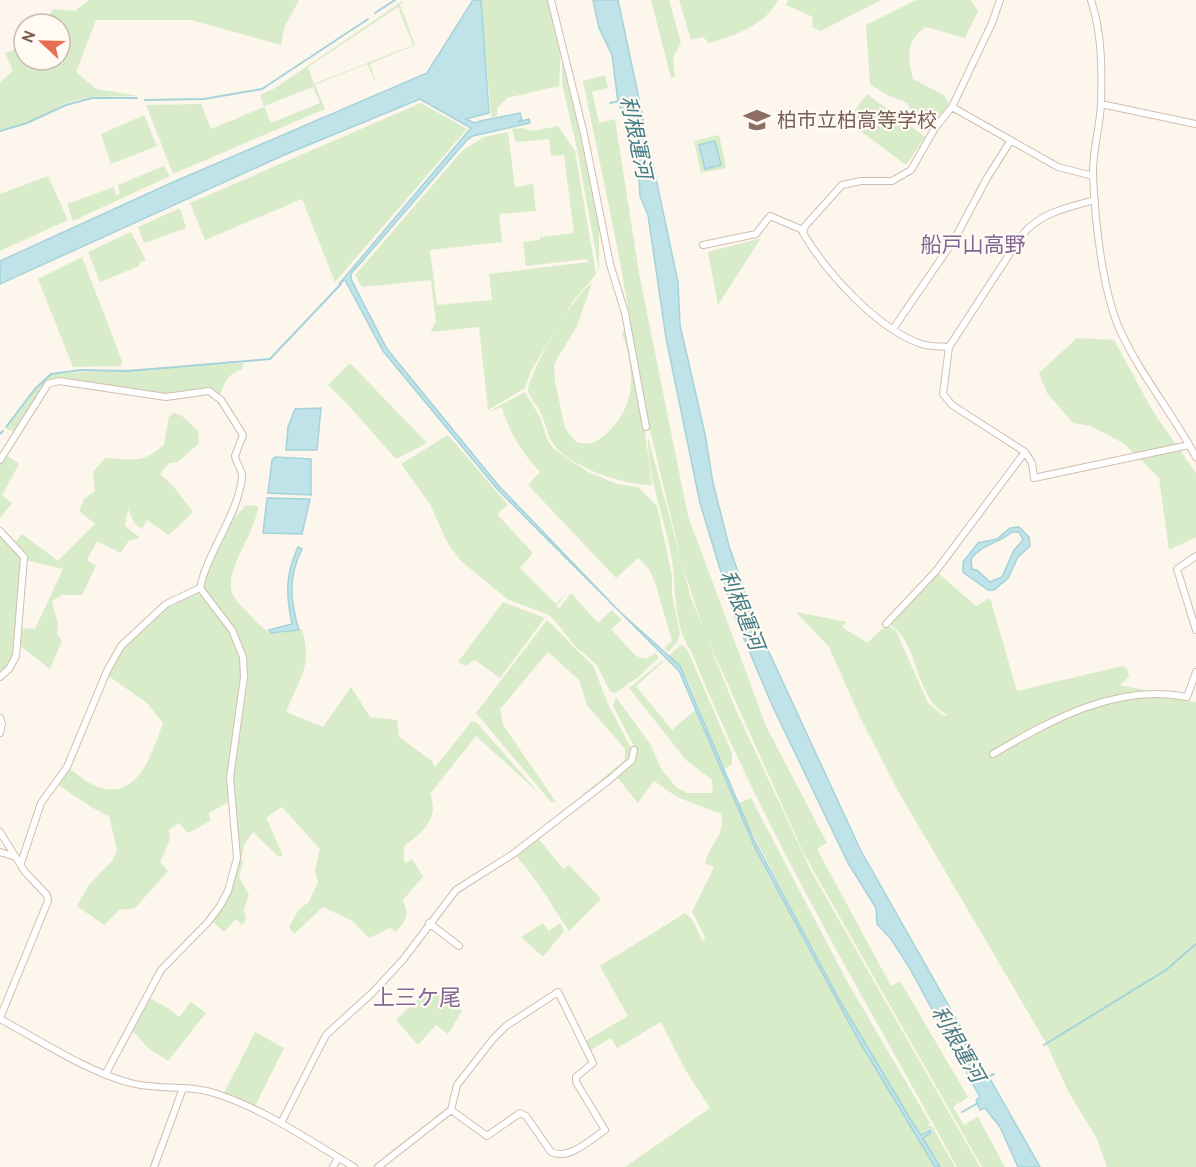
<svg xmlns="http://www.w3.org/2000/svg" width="1196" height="1167" font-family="Overpass,'Noto Sans JP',sans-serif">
<rect width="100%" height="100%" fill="#fdf6ec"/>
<!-- green -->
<path fill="#d8ecc9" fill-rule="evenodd" d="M89,0H299L284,28L281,45L191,20H96L76,72L96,89L139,96L91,97L66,103L39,118L0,130V82L13,71L5,53L24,46V60H60V24H54L50,14L53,9L75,11Z
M404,0L400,5L415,45L370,64L378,87L367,64L315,85L325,109L173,174L146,105L201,104L211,129L264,107L260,95L275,88ZM398,7L413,45L314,84L308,67ZM313,87L320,103L271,123L264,106Z
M481,0H549L561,45L559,86L507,98L497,108V116L491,117Z
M651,0H669L681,43L673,58L675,76L671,78Z
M679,0H778C766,25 734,36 709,43L703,37L691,40Z
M788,0H881L821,31L812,27L813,17L786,5Z
M916,0H971L978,11L965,38L926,27C905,39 908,59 913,79L944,95L949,104L930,127L913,114L907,103L887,95L870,84L866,25Z
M562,54L599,220V270L577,149L562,84Z
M605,75L608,88L592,92L599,123L615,119L639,273L688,516L766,726L827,843L817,849L891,986L900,981L968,1097L953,1107L964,1125L978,1117L1005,1167H982L804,854L704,631L682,564L647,417L618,251L583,81Z
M867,94L925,137L906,165L847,121Z
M421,103L467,129L335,282L302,199L205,240L190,203Z
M144,115L157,146L111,164L101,134Z
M558,126L575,151L596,274L574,300L532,369L525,388L488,410L479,327L430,332L436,322L431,280L362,287L355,275L462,151L484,137L508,132L515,187L533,184L536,211L499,214L502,242L430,250L437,305L492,300L489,274L588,262L587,259L526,266L523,242L540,240V237L574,233L564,155L551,156L549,139L516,142L512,129L522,128L532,131Z
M719,135L726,168L701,173L694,141Z
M164,166L170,176L73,221L67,204L114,187L116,195L120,194L118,185Z
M48,176L68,220L0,251V194Z
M178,209L181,210L186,228L144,243L138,227Z
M131,232L146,260L139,263V266L100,282L88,252Z
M761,238L718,305L708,252Z
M82,257L122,361L121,366L73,367L38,279Z
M592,283L577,326L554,364L555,382L565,428L576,442C591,446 598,442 609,431C638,402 634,370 622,333L626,329L644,424L652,485C623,485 568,467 552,442C547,434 546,425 542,416C539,408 532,400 528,392C527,375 576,291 592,283Z
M1077,338L1114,340L1154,413L1196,473V537L1169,550L1159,478L1123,443L1090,426L1073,423L1047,393L1039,373Z
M243,363V369C227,374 225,382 220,396L217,393L170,395L78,383H45L15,432L6,429C16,414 36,380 52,374Z
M350,363L427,443L396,459C373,434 353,408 328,385Z
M525,392L540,417L548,441L554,449L586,471L617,484L638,487L657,506L672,576V594L680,634L677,642L668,652L664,648L672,641L655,582L649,569L638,558L616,578L528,485L540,472C522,453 509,432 502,407L488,412Z
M174,413L181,415L198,431L199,443L178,462L169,463L160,474L173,486L193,512L169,535L147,520L142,529L135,524L128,509L125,526L139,537L137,539L129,540L121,553L97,541L87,560L96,566L82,595H62L52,601L58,625L57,634L62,641L50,669L19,645L21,628L35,629L63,569L25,560L23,550L15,542L22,534L58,561L95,524L79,511L84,499L95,491L93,472L105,458C134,459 140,465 164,445L169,416Z
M448,435L508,505L497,514L533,553L520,568L556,604L568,591L556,607L559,608L571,593L598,623L612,610L622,620L611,629L636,656L646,659L655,653L659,657L638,677L615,693L610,692L597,665L574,645L557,623L549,615L507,599L460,560L447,542L430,504L401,464Z
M648,437L691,598L735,708L812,873L980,1167H957C863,995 765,834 691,651C672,623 677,587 671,554C664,516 647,476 648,437Z
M5,454L19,464L2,495L12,503L0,518V463Z
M246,505L258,506C256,533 228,563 231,589C233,600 243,607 250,615C269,637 275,635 302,629C313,667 299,679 286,712L323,727L351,687L370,717L397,720L399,737L432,761L435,767L472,721L477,723L540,794L476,736L430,794C440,819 423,832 404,846V861L406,863L412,859L423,877L403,900C409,915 407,920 396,932L390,928L369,938L354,922L323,907L294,934L289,927L299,909L309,902L318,882L315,871L320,849L282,807L266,818L283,855L279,857L253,832L244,845L241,860L243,862L239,877L249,895L244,909L246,920L242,925L236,919L224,932L211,920L235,871L231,778L241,713L242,649L202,587L204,576L231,515L236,516Z
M0,533L22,554L14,659L0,675Z
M938,573L976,606L990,598L1017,691L1122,666L1127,668L1129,677L1120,685L1149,691L1150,696L1196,702V1167H1107L1097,1139L1069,1093L1046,1043L898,791L861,719L829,647L796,612L847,622L842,627L867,643L883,628L890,627L896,631L928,703L944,716L947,715C912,695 921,643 889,624Z
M200,590L237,642L243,667L230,801L209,813L210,821L188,833L179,823L169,830L170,840L160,862L168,871L135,908L119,910L104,925L77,906L88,886L112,861L117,850L109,816L91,807L57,784L68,768C76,773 86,782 95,786C138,803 152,753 163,723L147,703L107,675L123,646L161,608Z
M503,602L545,618L500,678L475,660L465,666L458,662Z
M547,620L594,667L607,702L632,750C631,767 580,800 565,812L563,811L625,760V749L587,705L579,680L548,652L500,709L503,725L556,802H551L476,713Z
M681,645L687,649L732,753V764L724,769L687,679L668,656Z
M662,661L663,662L636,686L672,730L695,710L764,867L859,1041L935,1167H625L710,1108L686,1071L661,1022L617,1048L611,1038L589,1051L585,1041L628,1016L600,966L685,913L692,919L703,942L705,937L692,912L714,867L705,863C710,844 726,835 721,814L677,797L654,781L638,803L616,776L636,750L613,706L616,697L650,744L662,770L676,787L687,793H713L712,780L686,760L629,688Z
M751,798L848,983L930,1123L928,1125L932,1126L955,1167H940L923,1139L932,1133L930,1128L920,1134L911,1120L827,978L742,813L738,803Z
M538,838L563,869L569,865L601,899L569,931C551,905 537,878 515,855Z
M543,923L549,931L560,923L564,931L543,957L521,937Z
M428,989L446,997L462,1011L448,1034L436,1025L418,1045L396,1020Z
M147,997L168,1008L179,1017L191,1002L206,1013L168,1061L148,1048L131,1029Z
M255,1032L284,1048L255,1106L224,1093Z"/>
<!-- water -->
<path fill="#bfe3e8" stroke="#a5d3da" stroke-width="1.5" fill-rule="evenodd" d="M473,0H481L489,113L466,119L474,123C489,118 504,117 520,113L522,120L518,122L529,119L530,123L473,136L466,141L351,274V279L387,349L498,485L620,612L680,666L754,840L840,1001L911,1120L921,1135L930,1130L931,1133L923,1138L940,1167H935L859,1041L756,850L679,671L498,490L383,351L345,280L339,284L471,128L420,99L284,155L0,284V261L171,183L427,73Z
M593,0H618L678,282L680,325L705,434L713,483L729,546L756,624L861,851L1040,1167H1018L1000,1127L985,1108L980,1110L976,1100L980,1097L909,967L891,939L877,924L876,908L848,863L772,705L734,615L700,503L666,338L648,215L640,196L638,162L629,142V115L621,109L618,102L612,55L599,28Z
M715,141L721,165L705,169L699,145Z
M321,408L317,450H286L288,427L295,409Z
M275,457L311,459V495L268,493L272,460Z
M267,498L310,499L302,534L263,533Z
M1019,527L1029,537L1030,546L1018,557L1008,578L994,590H988L963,572V562L978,543L997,539L1010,528ZM1012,532H1019L1023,540L1014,550L1002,577L990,582L977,570L972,569L971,559C982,544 998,544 1012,532Z
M298,547L302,549C288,577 290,601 299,630L271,633L269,630L292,624C286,595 285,575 298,547Z"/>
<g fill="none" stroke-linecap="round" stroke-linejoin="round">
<!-- stream -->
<path stroke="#a5d3da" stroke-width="2" d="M375,13L395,0
M145,100L204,99L262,89L368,19
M610,103L619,101
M0,131L27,123L66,105L92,98H137
M6,427L35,389L51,374L81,370L128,371L270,359L341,284
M0,434L3,431
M1044,1045L1166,970L1196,944
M986,1078L994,1074
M962,1112L978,1103"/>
<!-- minor casing -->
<g stroke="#d1beb0" stroke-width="8">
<path id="minor" d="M551,0L584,134L610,264L625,313L646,427
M1091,0C1102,33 1102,69 1101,104C1100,128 1092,151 1093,176C1095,220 1102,288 1119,328C1139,373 1173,414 1196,457
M1101,104L1196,124
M952,107L1058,167L1093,176
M1095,200C1068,207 1040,213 1022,235L949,347L943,394L952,405L1025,452L1032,463L1034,478L1189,445
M703,245L756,234L770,216L803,230
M893,329L954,240L987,178L1011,140
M949,347C940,346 930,347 921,344C876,328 827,273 803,233L805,226L842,185L861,181H892L911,170L935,128L952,107L992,23L1000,0
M0,460L48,384L59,381L166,397L209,391L221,400L243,435L235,456C236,464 243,470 242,478C237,517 208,550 200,588L232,630L243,657L244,677L230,778L237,858L228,891L220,906L208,922L161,970L105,1075
M0,531L24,557L16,656L9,669L0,677
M1196,556L1177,569L1196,630
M886,624L936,571L1025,452
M0,718L2,724L0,733
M993,754C1051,720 1117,683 1187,697L1196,672
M0,832L25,872L47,895L48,901L0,1018
M0,852L16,857
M21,863L41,803L67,767L107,671L121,646L166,604L200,588
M429,923L459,946
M0,1019C38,1039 86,1071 127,1082C156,1091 188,1084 217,1094C266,1110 310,1141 354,1167
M281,1123L326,1035L372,993L402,961L456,890L513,854L609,780L632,760L634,750
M154,1167L183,1088
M333,1167L338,1158
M378,1167L451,1110L457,1085L493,1039L506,1026L558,992L593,1063L576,1077V1082L605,1130C591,1139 569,1161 551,1152L526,1116L520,1113L487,1136L451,1110"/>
</g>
<!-- minor -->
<use href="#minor" stroke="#fff" stroke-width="6"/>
</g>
<!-- icons -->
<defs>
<g id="school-bare" transform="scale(2.07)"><path d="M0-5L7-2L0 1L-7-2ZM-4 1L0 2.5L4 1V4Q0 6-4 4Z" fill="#8d6e63" stroke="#fffaf3" stroke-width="2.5" paint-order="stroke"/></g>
</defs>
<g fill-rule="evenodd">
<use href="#school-bare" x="757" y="120"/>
</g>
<g text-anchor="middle" stroke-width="4.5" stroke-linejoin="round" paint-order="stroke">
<!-- education labels -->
<g font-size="20" fill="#785e54" stroke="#fffaf3" text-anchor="start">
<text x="777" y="127">柏市立柏高等学校</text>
</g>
<!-- water labels -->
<g font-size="21" font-style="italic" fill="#437c86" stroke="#fffaf3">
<text transform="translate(636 137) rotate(78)" y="7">利根運河</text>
<text transform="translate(742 610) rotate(68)" y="7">利根運河</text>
<text transform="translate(958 1044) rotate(60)" y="7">利根運河</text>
</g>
<!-- neighbourhood labels -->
<g font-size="21" fill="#846695" stroke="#fffaf3">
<text x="973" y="252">船戸山高野</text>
</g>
<!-- quarter labels -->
<g font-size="22" fill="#846695" stroke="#fffaf3">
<text x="417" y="1005">上三ケ尾</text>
</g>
</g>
<!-- north arrow -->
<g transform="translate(42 42) rotate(292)"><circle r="28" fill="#fffaf3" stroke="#cabbb1" stroke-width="1.5"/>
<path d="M0-4.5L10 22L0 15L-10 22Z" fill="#e76f51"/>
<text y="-9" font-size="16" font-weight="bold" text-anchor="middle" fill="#7a5c4d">N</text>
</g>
</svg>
